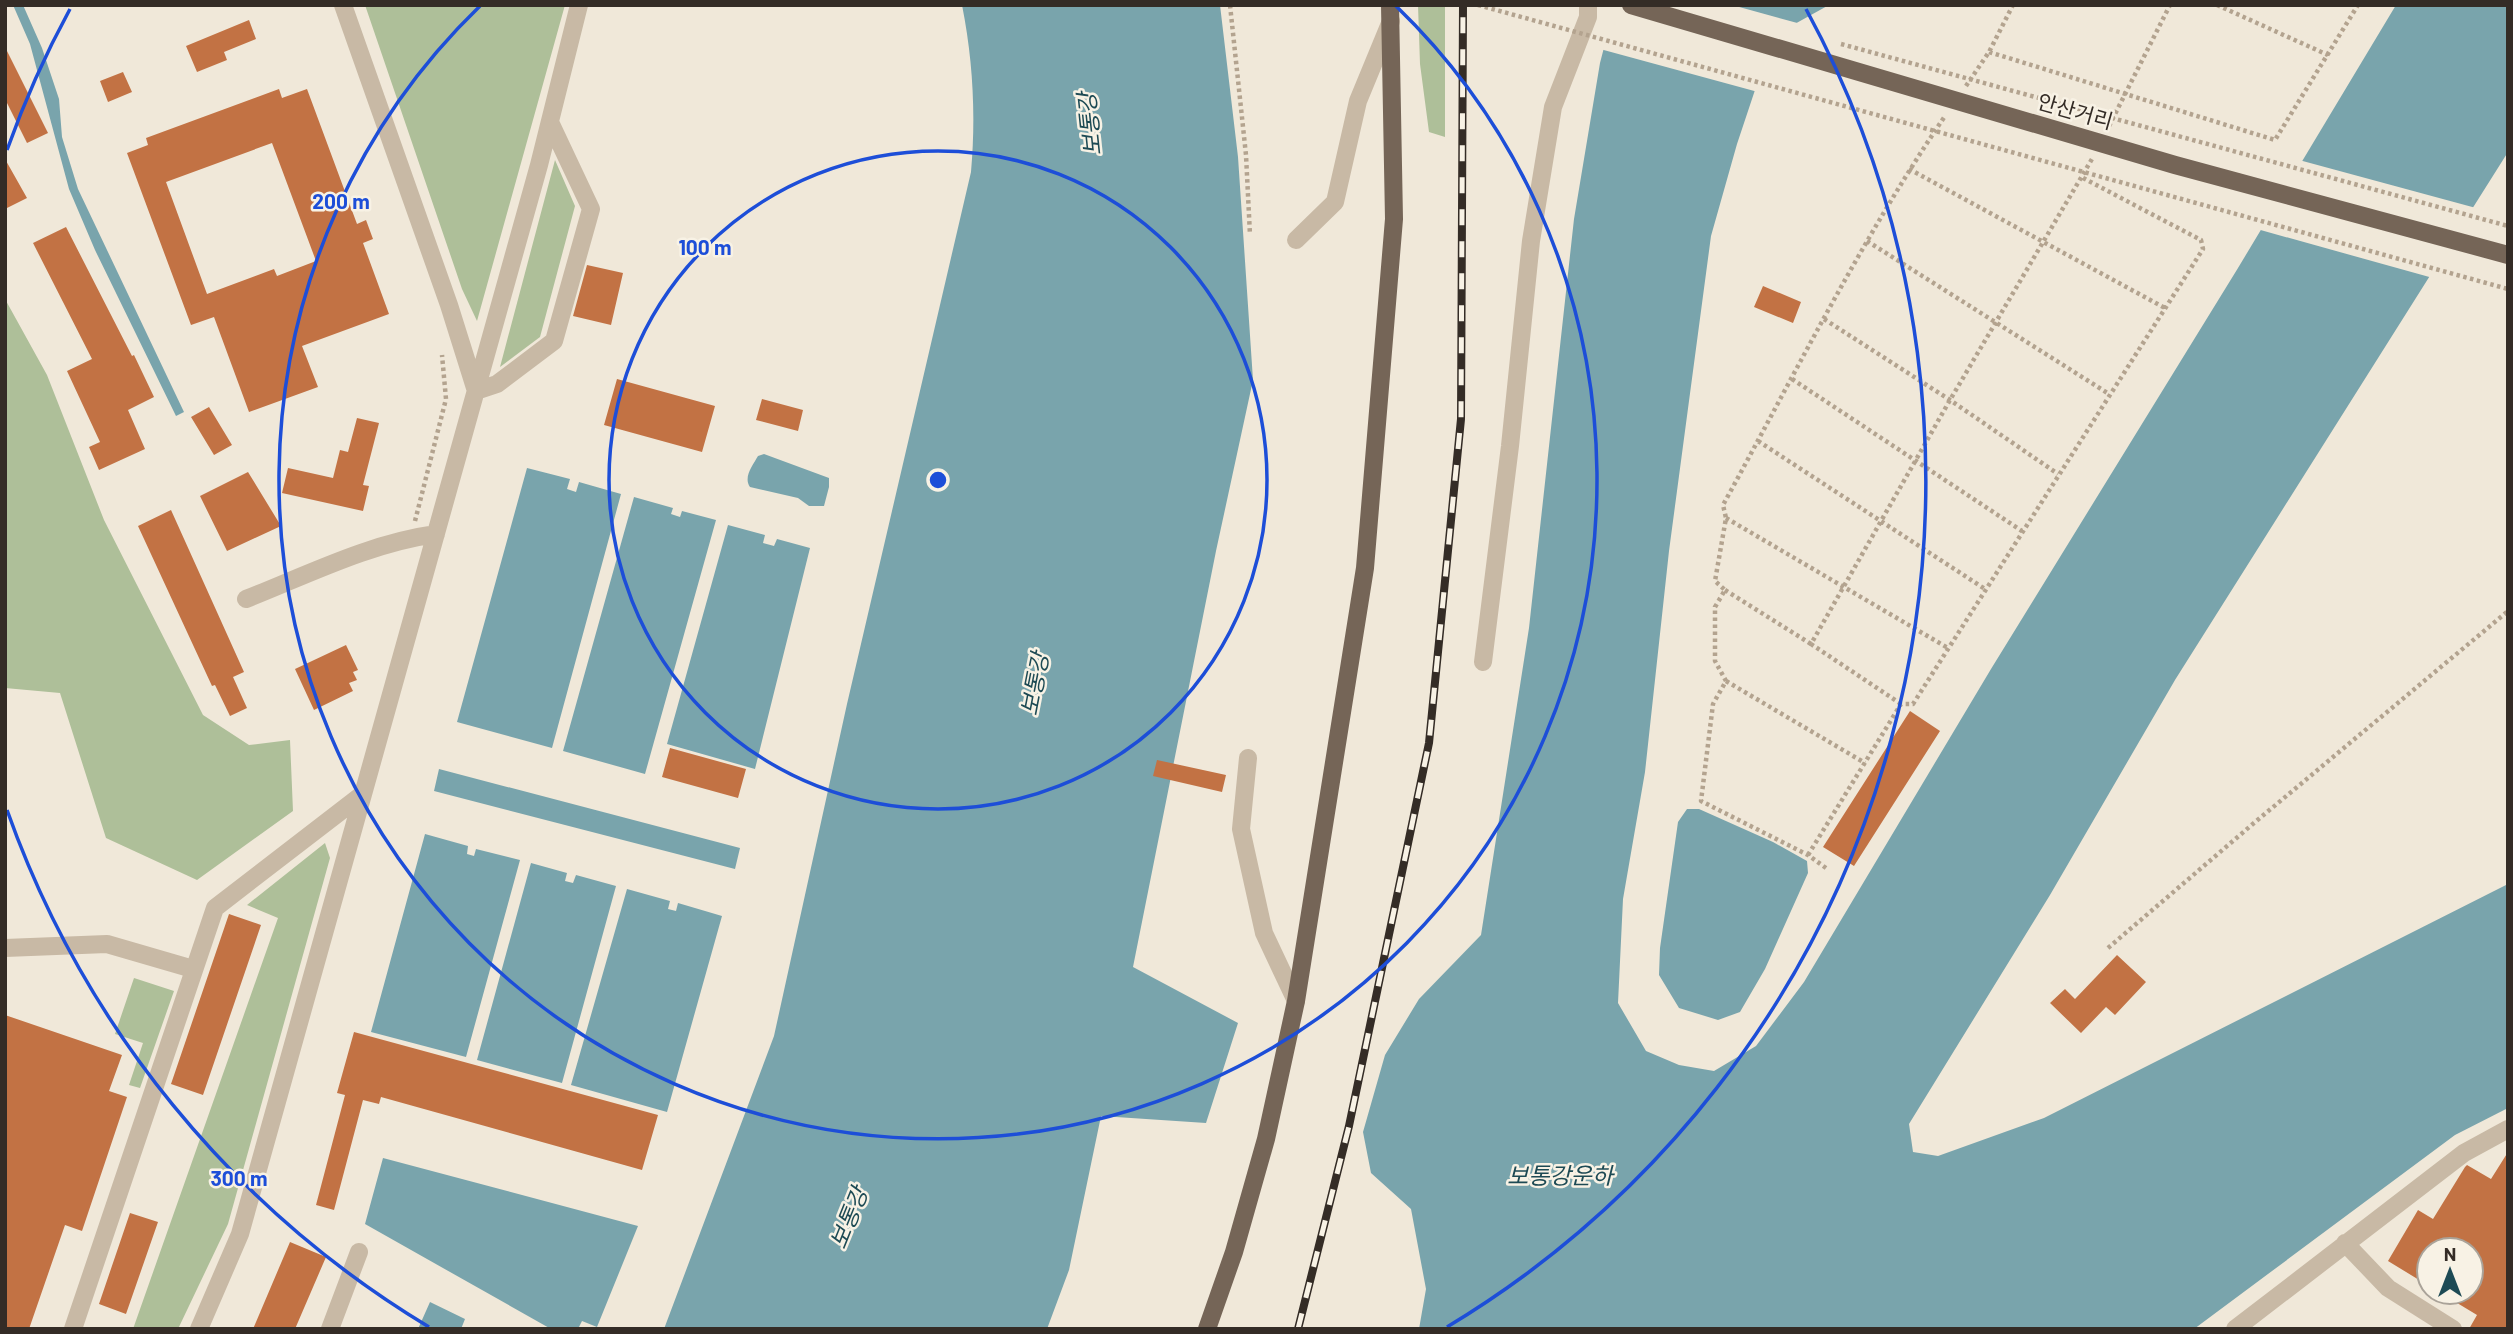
<svg xmlns="http://www.w3.org/2000/svg" width="2513" height="1334" font-family="Barlow,'Noto Sans KR',sans-serif">
<rect width="100%" height="100%" fill="#f0e8d9"/>
<!-- green -->
<path fill="#aebf99" d="M365,5H565L477,321L462,289Z
M1418,5H1445V137L1429,132L1420,64Z
M555,160L575,206L540,337L500,367Z
M5,299L47,375L104,520L203,715L249,745L290,740L293,811L197,880L106,838L60,693L5,688Z
M325,843L330,858L228,1224L178,1329H133L278,918L247,905Z
M134,978L174,991L140,1088L129,1085L143,1043L115,1034Z"/>
<!-- water -->
<path fill="#79a4ac" d="M13,5H23L42,48L59,99L62,137L78,189L184,412L176,416L95,250L69,189L30,44Z
M962,5H1220L1238,157L1253,380L1216,551L1133,967L1238,1023L1206,1123L1101,1116L1069,1270L1047,1329H664L774,1036L847,704L971,172C976,116 973,60 962,5Z
M1615,5H1829L1773,36L1737,144L1711,236L1669,551L1645,772L1623,899L1618,1003L1646,1051L1679,1065L1714,1071L1756,1046L1804,982L1991,669L2238,268L2396,5H2508V152L2175,680L2050,895L1909,1124L1913,1152L1938,1156L2044,1118L2508,884V1108L2455,1135L2194,1329H1419L1426,1289L1411,1209L1371,1173L1363,1132L1385,1055L1419,999L1481,935L1529,628L1574,219L1600,63Z
M764,454L829,478V487L824,506H809L798,498L750,487C743,477 753,465 758,456Z
M527,468L570,479L567,489L576,492L579,482L621,494L552,748L457,722Z
M634,497L673,508L671,514L680,517L682,511L716,520L645,774L563,751Z
M728,525L765,535L763,543L774,546L777,539L810,548L755,769L667,744Z
M439,769L740,848L735,869L434,791Z
M1687,809H1699L1773,842L1807,861L1808,873L1765,969L1740,1012L1718,1020L1679,1008L1659,975L1660,948L1678,822Z
M425,834L468,846L467,854L474,856L476,849L520,860L466,1057L371,1032Z
M531,863L567,873L565,881L573,883L576,875L616,886L562,1083L477,1060Z
M627,889L670,901L668,909L676,911L678,903L722,916L667,1112L571,1085Z
M383,1158L638,1226L597,1327L582,1321L578,1329H551L365,1224Z
M430,1302L465,1319L461,1329H418Z"/>
<!-- pier -->
<path fill="#f0e8d9" d="M1611,5H1732L1801,24L1776,38L1758,92L1600,49Z
M2299,160L2476,208L2433,278L2257,229Z"/>
<!-- building -->
<path fill="#c27244" fill-rule="evenodd" d="M249,20L256,39L224,52L227,60L197,72L186,46Z
M5,47L48,133L27,143L5,99Z
M123,72L132,92L108,102L100,81Z
M279,89L282,98L307,89L357,224L366,220L373,239L363,243L389,314L302,346L318,387L249,412L214,317L191,325L127,153L148,145L146,138ZM272,143L316,261L277,276L274,269L207,294L166,182Z
M5,159L27,198L5,209Z
M66,227L132,356L134,355L154,397L128,410L145,449L99,470L89,447L100,442L67,371L92,359L33,243Z
M587,265L623,273L611,325L573,316Z
M1763,286L1801,302L1793,323L1754,307Z
M617,379L715,406L702,452L604,425Z
M762,399L803,410L798,431L756,420Z
M209,407L232,445L214,455L191,417Z
M357,418L379,423L363,485L369,486L363,511L282,493L288,468L333,478L340,450L348,452Z
M248,472L281,526L227,551L200,496Z
M171,510L244,672L233,677L247,708L230,716L215,685L212,686L138,526Z
M346,645L358,670L353,672L357,680L349,683L353,691L314,710L295,669Z
M1910,711L1940,731L1854,866L1823,847Z
M670,748L746,769L738,798L662,777Z
M1157,760L1226,775L1222,792L1153,776Z
M229,914L261,925L203,1095L171,1084Z
M2117,955L2146,982L2115,1015L2106,1007L2081,1033L2050,1003L2065,989L2075,999Z
M5,1015L122,1055L109,1091L127,1097L82,1231L65,1225L29,1329H5Z
M354,1032L658,1115L642,1170L381,1097L379,1104L363,1100L334,1210L316,1205L345,1095L337,1093Z
M2508,1152V1329H2469L2477,1315L2439,1292H2471V1250H2429V1286L2388,1261L2418,1210L2433,1219L2465,1167L2467,1165L2491,1179Z
M130,1213L158,1222L126,1314L99,1304Z
M290,1242L326,1257L295,1329H253Z"/>
<g fill="none" stroke-linecap="round" stroke-linejoin="round">
<!-- path -->
<path stroke="#b3a38f" stroke-width="4.5" stroke-dasharray="3.5 3.5" stroke-linecap="butt" d="M1230,5L1246,155L1250,235
M2217,5L2328,55
M1989,52L2275,140L2358,5
M1966,86L1989,52L2013,5
M2109,126L2170,5
M1909,169L2165,308
M1867,241L2109,394
M1824,319L1950,400L2058,474
M1792,379L2022,531
M1758,441L1985,589
M1726,518L1948,648
M415,521L446,399L442,355
M1725,590L1811,644
M1726,681L1865,763
M1901,704L1811,644L1950,400L2092,159
M1808,855L1901,704H1913L2203,249L2201,240L2083,178
M1826,868L1808,855L1701,801L1713,704L1726,681L1715,661V607L1725,590L1715,581L1726,518L1723,505C1795,374 1861,240 1945,116
M2108,948L2254,823L2508,611"/>
<!-- minor -->
<path stroke="#c8b9a5" stroke-width="18" d="M343,5L449,305L476,391
M1296,240L1335,202L1358,101L1391,21
M476,391L497,384L554,341L591,209L550,122
M246,599C307,575 370,543 436,534
M1483,662L1510,446L1531,241L1553,107L1588,17V5
M1248,758L1241,829L1264,933L1296,1001
M5,948L107,944L193,969
M2345,1243L2388,1288L2453,1329
M73,1329L215,908L363,794
M199,1329L240,1234L539,165L579,5
M330,1329L359,1252
M2235,1329L2464,1153L2508,1129"/>
<!-- major -->
<path stroke="#756557" stroke-width="18" d="M1207,1329L1234,1252L1266,1139L1296,1001L1365,568L1394,219L1390,5"/>
<!-- rail casing -->
<g stroke="#342c26" stroke-width="8">
<path id="rail" d="M1298,1329L1349,1126L1429,743L1461,419L1463,5"/>
</g>
<!-- rail -->
<use href="#rail" stroke="#f8f2e5" stroke-width="5" stroke-dasharray="16" stroke-linecap="butt"/>
<!-- path-bridge -->
<path stroke="#b3a38f" stroke-width="4.5" stroke-dasharray="3.5 3.5" stroke-linecap="butt" d="M1478,5L2508,289
M1841,44L2508,226"/>
<!-- major-bridge -->
<path stroke="#756557" stroke-width="18" d="M1631,5L2175,165L2508,255"/>
</g>
<!-- distance rings -->
<g fill="none" stroke="#1d4ed8" stroke-width="3.5">
<circle cx="938" cy="480" r="329"/>
<path d="M1396 6A659 659 0 1 1 480 6"/>
<path d="M429 1327A988 988 0 0 1 7 810M7 150A988 988 0 0 1 70 9M1806 9A988 988 0 0 1 1447 1327"/>
</g>
<g text-anchor="middle" stroke-width="5" stroke-linejoin="round" paint-order="stroke">
<!-- street labels -->
<g font-size="21" fill="#342c26" stroke="#f8f2e5">
<text transform="translate(2075 112) rotate(16)" y="7">안산거리</text>
</g>
<!-- water labels -->
<g font-size="23" font-style="italic" fill="#1d4a54" stroke="#f8f2e5">
<text transform="translate(1090 124) rotate(-96)" y="8">보통강</text>
<text transform="translate(1035 684) rotate(-79)" y="8">보통강</text>
<text x="1560" y="1184">보통강운하</text>
<text transform="translate(849 1218) rotate(-68)" y="8">보통강</text>
</g>
</g>
<circle cx="938" cy="480" r="10" fill="#1d4ed8" stroke="#f8f2e5" stroke-width="3.5"/>
<g font-size="21" text-anchor="middle" font-weight="bold" fill="#1d4ed8" stroke="#f8f2e5" stroke-width="5" stroke-linejoin="round" paint-order="stroke">
<text x="341" y="209">200 m</text>
<text x="705" y="255">100 m</text>
<text x="239" y="1186">300 m</text>
</g>
<!-- border -->
<rect width="2513" height="1334" fill="none" stroke="#342c26" stroke-width="14"/>
<!-- north arrow -->
<g transform="translate(2450 1271)"><circle r="33" fill="#f8f2e5" stroke="#aaa399" stroke-width="2"/>
<path d="M0-5L12 26L0 18L-12 26Z" fill="#1d4a54"/>
<text y="-10" font-size="19" font-weight="bold" text-anchor="middle" fill="#342c26">N</text>
</g>
</svg>
